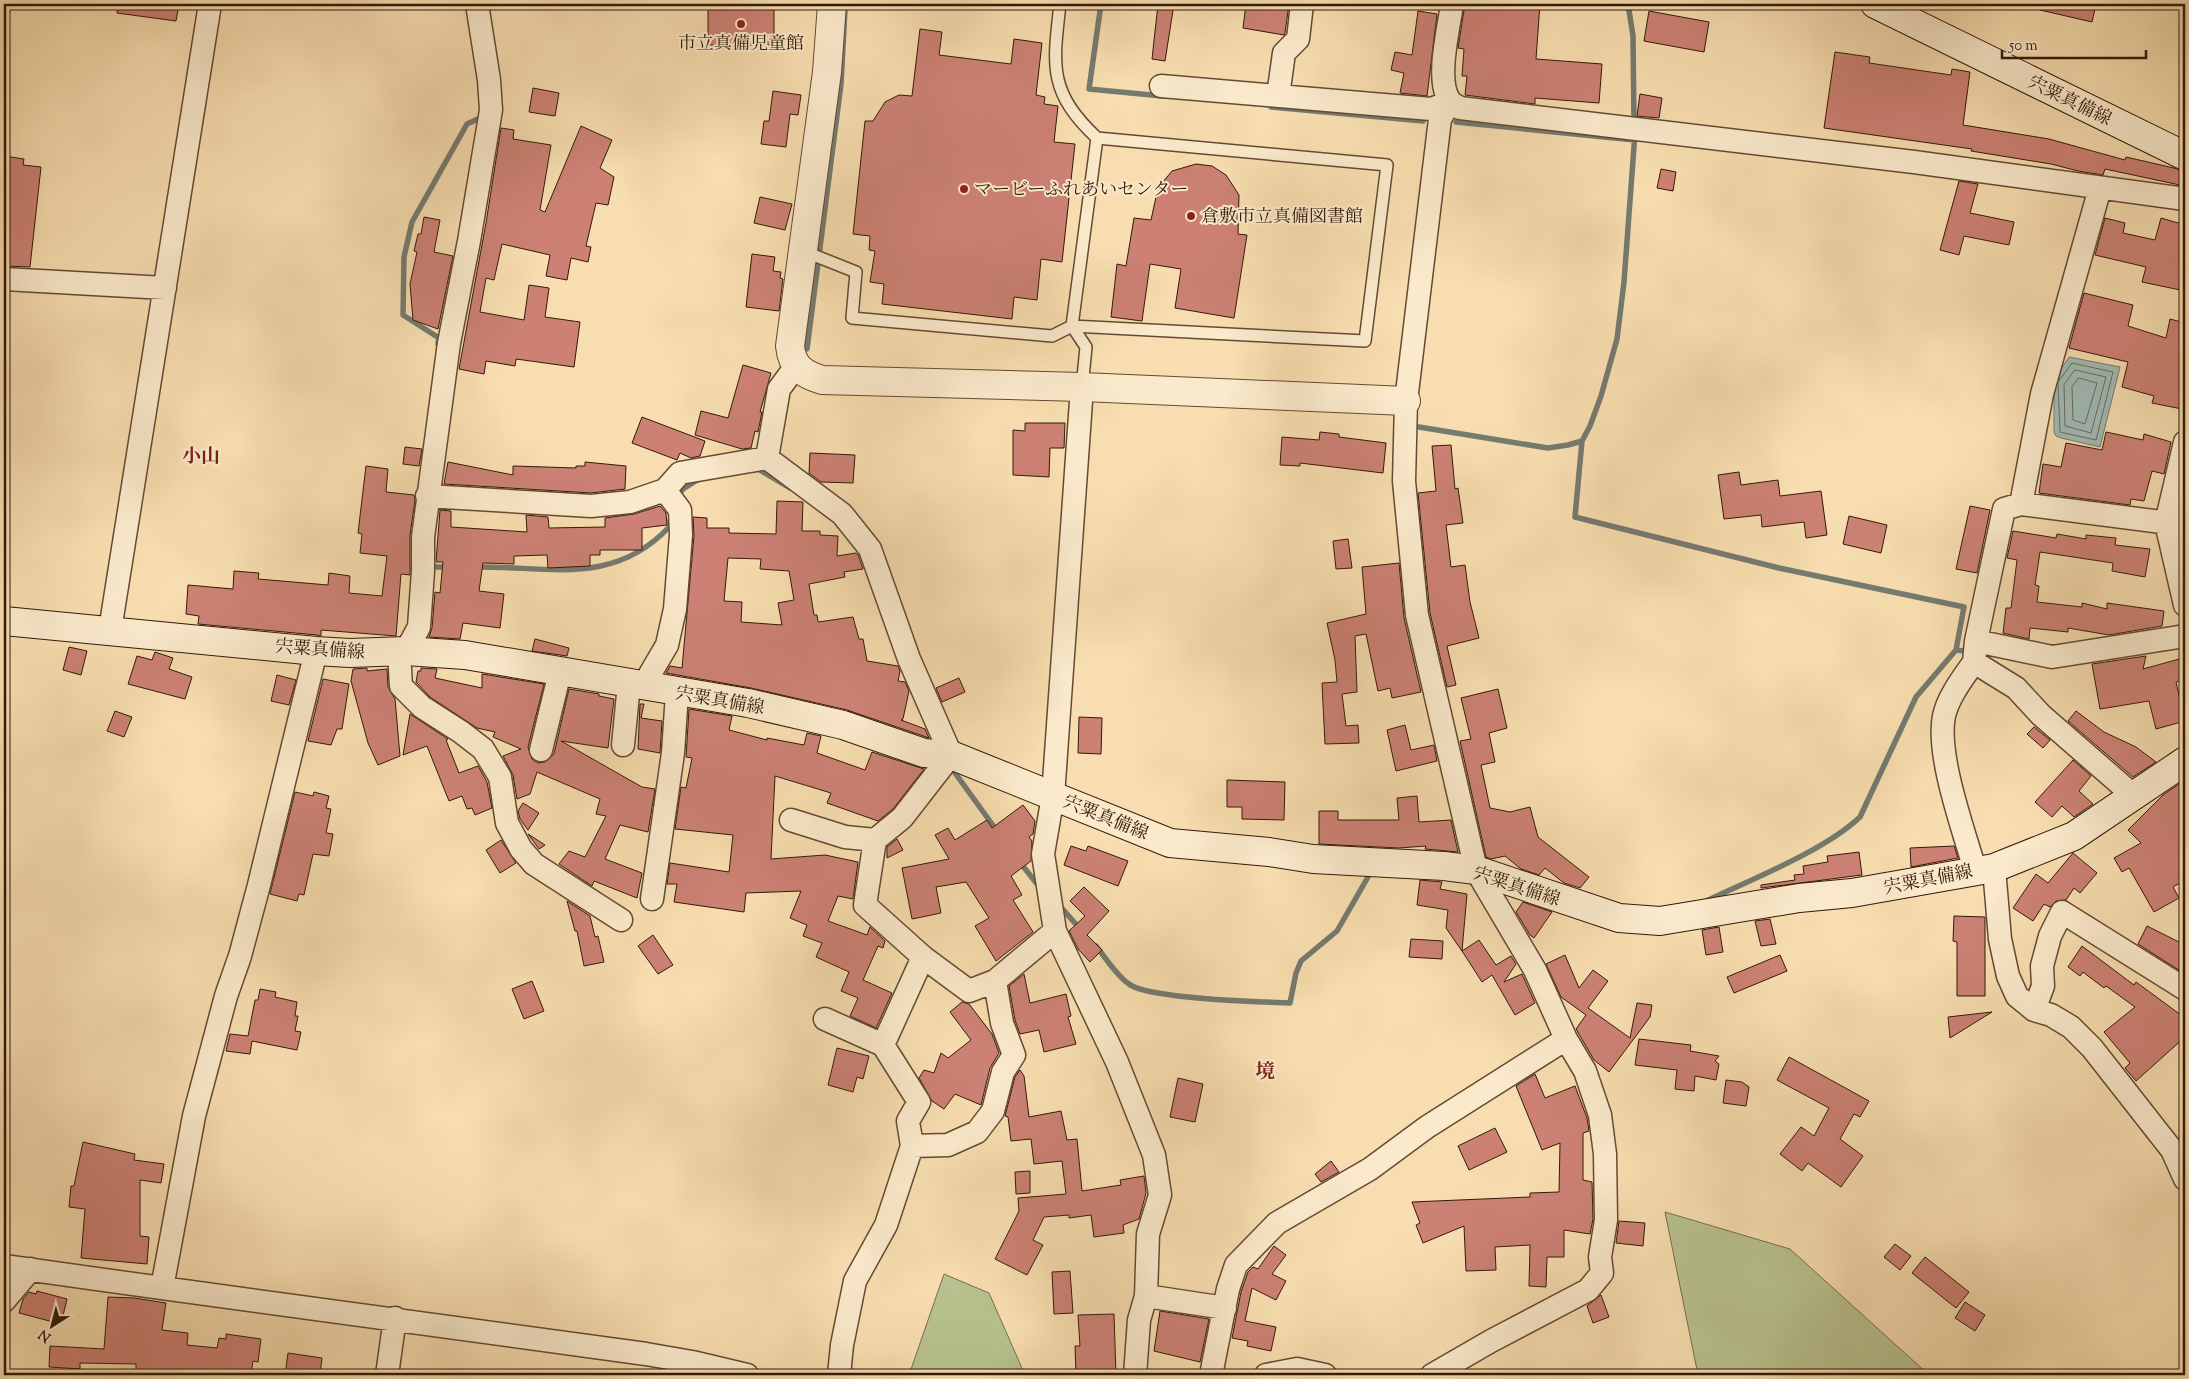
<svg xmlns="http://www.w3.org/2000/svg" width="2189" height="1379" font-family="'Sorts Mill Goudy','Noto Serif JP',serif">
<rect width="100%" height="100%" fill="#f7ddaf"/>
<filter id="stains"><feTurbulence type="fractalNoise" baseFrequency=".004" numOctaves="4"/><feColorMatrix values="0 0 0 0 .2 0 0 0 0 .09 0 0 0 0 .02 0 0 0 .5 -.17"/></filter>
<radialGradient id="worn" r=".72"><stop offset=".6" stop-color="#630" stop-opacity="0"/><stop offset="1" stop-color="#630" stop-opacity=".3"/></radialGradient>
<!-- green -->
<path fill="#b8c28f" stroke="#766e4c" d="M1665,1212L1790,1249L1929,1375H1698Z
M944,1274L989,1293L1025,1375H909Z"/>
<!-- water -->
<path fill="#a1bab5" stroke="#757a70" d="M2069,357L2120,367L2100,447L2061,438L2056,436L2054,432V380Z"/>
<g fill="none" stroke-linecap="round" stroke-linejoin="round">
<!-- shore -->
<path stroke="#6a6a5e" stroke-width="1" d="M2075,370L2106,377L2091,433L2065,426L2064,385Z
M2079,378L2097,383L2085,424L2073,420L2072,387Z
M2058,383L2060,432L2096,440L2113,372L2072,363L2058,382"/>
<!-- stream -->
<path stroke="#757a70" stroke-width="5.5" d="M1101,4L1089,89L1162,96
M1628,4L1633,36L1634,123
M1271,107L1423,121
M1456,122L1634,140
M438,344L439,338L403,315L404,257L412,222L467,124L482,117V114
M807,349L841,84L845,9
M1419,427L1548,448L1568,445L1582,441L1590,426L1601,396L1617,339L1624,282L1635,133
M1582,441L1575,517L1779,568L1964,607L1956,650
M755,470L758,469L790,488
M676,498L683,489L699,479
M436,567H449
M475,567C548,566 614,587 670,526V521
M950,766L997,831
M1019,861L1041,889
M1706,901C1752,879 1824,851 1860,817L1916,697L1956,650L1971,652
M1059,905L1081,930
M1096,946C1106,958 1116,975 1129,984C1148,999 1261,1002 1290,1003L1296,973L1301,961L1337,931L1372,870"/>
</g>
<!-- building -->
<path fill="#cc8174" stroke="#331908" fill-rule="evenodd" d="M118,4H179L176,21L117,13Z
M708,4H774V45H708Z
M1158,4H1174L1165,61L1152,59Z
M1246,4H1289L1285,33L1284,35L1243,28Z
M1465,4H1540L1536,59L1602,64L1599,103L1535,98V104L1465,95L1467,76H1462L1464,49L1458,48Z
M2041,4H2096L2092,22L2040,10Z
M1418,11L1437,14L1427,96L1400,93L1404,73L1391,70L1395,52L1412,55Z
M1649,11L1709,22L1704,52L1644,41Z
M920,29L942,32L939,55L1011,64L1014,39L1042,43L1036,95L1045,97L1044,104L1058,106L1054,142L1075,144L1062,262L1041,259L1037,300L1014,297L1012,319L882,304L884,284L870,282L875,251L869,250L870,236L853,234L865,121H873L885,102L899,95L912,96Z
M1835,52L1870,57L1869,63L1951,75L1952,69L1970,72L1963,125L2049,139L2125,160L2126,157L2174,168L2183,171L2180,185L2105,169L2103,175L2078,171L2051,164L1971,151L1972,149L1824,128Z
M533,88L559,93L555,116L529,112Z
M773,91L801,95L798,115L790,114L786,147L761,144L764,121H769Z
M1640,94L1662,98L1659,118L1637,116Z
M581,126L612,140L600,168L614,177L608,205L596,203L586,246L591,247L588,262L571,258L567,280L546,276L550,255L502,244L494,280L486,278L480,312L524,320L529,285L549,288L545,317L580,322L574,367L516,359L515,366L486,361L484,374L459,369L486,223L501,128L514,130L513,139L551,145L540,210L545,212Z
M4,156L24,159L23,165L41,167L30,267L4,266V228L10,195L4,194Z
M1196,164L1212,166L1226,175L1239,195L1238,234L1247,235L1234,318L1175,308L1181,269L1150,264L1142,321L1111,317L1117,264L1126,266L1134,218L1151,220L1156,197L1162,183L1172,171Z
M1661,169L1676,172L1673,191L1657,188Z
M1959,181L1978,184L1970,213L2014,222L2009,245L1964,236L1959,255L1940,250Z
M760,197L792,204L785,230L754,223Z
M424,217L440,220L434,252L453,256L438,329L413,320L410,284L417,252L414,251L418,234H421Z
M2105,218L2125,223L2123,233L2155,240L2161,218L2185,225V291L2142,282L2146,267L2095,255Z
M752,254L775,257L773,271L781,272L780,278L783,279L779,311L746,307Z
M2084,293L2133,305L2128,326L2166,338L2170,319L2185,323V396L2182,409L2152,403L2154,396L2122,387L2128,362L2069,348Z
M743,365L771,373L760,412H762L758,432L755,431L751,448L742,449L695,435L701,411L728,418Z
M642,417L705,441L700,456L691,458L680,453L677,460L632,443Z
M1025,423H1065L1064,448H1050L1049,477L1013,475V430L1025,431Z
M1320,432L1339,434V437L1386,443L1383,473L1300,463V466L1280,465L1282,437L1319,440Z
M2106,432L2143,440L2144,434L2171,442L2164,474L2152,471L2144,501L2131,499L2130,505L2039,493L2043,464L2061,467L2066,443L2102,450Z
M1451,445L1455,489L1458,488L1463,523L1446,525L1451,567L1465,565L1470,602L1479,638L1447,646L1456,685L1447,687L1430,613L1418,493L1436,491L1432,446Z
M405,447L422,449L419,466L403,464Z
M810,453L855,455L853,483L821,482L809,473Z
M448,462L513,475V466L576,468V466H585V462L626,466L625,489L591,493L444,484Z
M366,466L388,469L386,492L414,495L415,500L410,535V575L401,574L396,636L321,630V636L317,635L198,624L199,616L186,614L188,585L233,589L234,571L259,573L258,579L328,585L329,573L350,576L349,593L382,596L387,556L360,553L362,534L358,533Z
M1739,472L1741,485L1778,480L1780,496L1821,491L1827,535L1806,538L1804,522L1762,527L1761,515L1724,519L1718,475Z
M777,501L803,502L802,531H820V535L838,536L837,556L856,553L858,555L863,569L844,572L845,577L809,584L814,615H817L818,622L853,617L859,639H863L867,661L898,666L900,671L898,681L905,682L909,691L903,719L901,720L925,729L929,738L847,710L751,688L666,673L670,666L682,668L694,536L693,517L707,518V528H729V533L776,534ZM728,558L761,559L760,569L789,571L794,600L778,603L782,625L741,622L742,602L724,601Z
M660,506L666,513L667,525L642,528V550H600V555H590V566L548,568L547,555L514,556V564L483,563L479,591L504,594L500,628L463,623L460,639L429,637L432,628L435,592L440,593L443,562H436L440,510L451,511V527L527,532L526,515L548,517L549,528L605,527V518L634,514Z
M1970,506L1990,510L1977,573L1956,569Z
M1849,516L1887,525L1881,553L1843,544Z
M2013,531L2056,538L2057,534L2086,539V535L2116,538L2115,545L2150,549L2145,577L2112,571L2113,563L2040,552L2035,585L2039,586L2037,602L2082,607V603L2107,609V603L2164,611L2162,626L2109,635L2068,628V632L2030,628L2029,639L2003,633L2006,608H2011L2017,560L2007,558Z
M1348,539L1352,568L1336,569L1333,541Z
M1399,563L1404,618L1421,692L1392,698L1390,688L1378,691L1366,634L1355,636L1357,692L1342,694L1346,726L1358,725L1359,743L1325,744L1322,683L1337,682L1335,660L1327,623L1366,614L1362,567Z
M535,639L569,648L567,656L532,651Z
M69,647L87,651L81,675L63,670Z
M155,652L173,658L169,669L192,677L185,699L128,684L137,656L152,660Z
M2146,656L2143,669L2183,658L2185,680L2176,682L2185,721L2156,729L2149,701L2100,709L2092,664Z
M367,668V671L387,669L388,687L395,699L400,756L378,765L368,743L351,681L353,669Z
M421,668L437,669L435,678L482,688V674L544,684L528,747L532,759L538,763L545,762L554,754L569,689L599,694V696L614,699L608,748L561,741L642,787L655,789L648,832L620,825L605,859L642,873L637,898L594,881L592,886L559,864L569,851L585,857L606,816L596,814L600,799L537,772L530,794L517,799L513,775L503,756L521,749L493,737L495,732L477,728L430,697L416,682L418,671H421Z
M277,675L296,680L289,705L271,701Z
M959,678L965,692L942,702L936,688Z
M323,679L349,684L342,729H337L331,745L308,741Z
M1498,689L1507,728L1489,733L1495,762L1481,765L1490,808L1510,812L1530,807L1538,837L1589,877L1580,888L1564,883L1545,868L1539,875L1521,869L1505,856L1491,859L1486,857L1460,741L1471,739L1461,698Z
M640,704H644L641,718L662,721L660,753L638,749Z
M689,709L732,716L729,730L767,740V738L804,745L807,733L821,736L817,753L865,770L872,752L924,769L893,809L878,821L827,803L831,793L775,776L771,859L825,855L858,862L853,899L838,896L828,921L867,935L870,927L885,941L883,948L878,946L863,980L892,993L876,1028L850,1016L858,998L841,991L849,972L816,957L822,943L803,936L807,925L790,918L801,891L746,893L744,912L674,902L677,884H667L670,863L729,872L733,835L675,829L681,787L686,788L692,758L686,757Z
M115,711L132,717L124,737L107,731Z
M2076,711L2104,732L2136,747L2156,762L2133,777L2068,721Z
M410,714L448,739L446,740L459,773L478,766L487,782L492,808L475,815L472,808L467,809L462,796L449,801L427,746L403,755Z
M1079,717L1102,718L1101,754L1078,753Z
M1405,725L1411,750L1434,745L1437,761L1396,771L1387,730Z
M2034,727L2050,740L2043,748L2027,734Z
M2073,760L2091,776L2079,791L2093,804L2074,817L2062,806L2052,817L2035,802Z
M1227,780L1285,782L1284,820L1242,819V807H1227Z
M2185,780V880L2173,887L2179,898L2154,912L2129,868L2122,872L2114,858L2141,843L2128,830L2163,795Z
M295,792L313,796L314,792L329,796L326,808L331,809L326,833L333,834L329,856L313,854L304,895L299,894L297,901L270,894Z
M1417,796L1419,822L1451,820L1458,852L1425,849L1426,846L1399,848L1319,844V811H1338V820H1399L1397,798Z
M523,803L539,813L528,830L520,819L518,811Z
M1023,805L1035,821L1033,834L1029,837L1032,841L1031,861L1011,876L1022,895L1013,900L1033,932L996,961L975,926L989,918L966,882L936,887L941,913L912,919L902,868L949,859L935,835L948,828L955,840L987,820L992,828Z
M528,834L545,845L539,849Z
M897,839L903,850L887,858V847Z
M501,840L516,863L500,873L486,850Z
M1071,846L1086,851L1088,846L1128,861L1118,886L1064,865Z
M1954,846L1958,858L1911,867L1910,848Z
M1859,852L1862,875L1761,888V885L1795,880L1794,875L1804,874L1803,866L1828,862L1827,856Z
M2073,853L2097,873L2080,893L2074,888L2066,900L2056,901L2050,907L2044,904L2033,921L2013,908L2036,874L2048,883Z
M1420,880L1442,882L1440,889L1467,894L1462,951L1446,928L1448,910L1417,905Z
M1084,887L1109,911L1087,935L1102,950L1090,962L1078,949L1069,931L1085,916L1070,901Z
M567,901L590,916L595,937L598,936L604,962L584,966L577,931H575Z
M1523,902L1552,912L1534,938L1530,935L1516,912Z
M1954,916L1985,917V996H1957V942L1953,941Z
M1770,919L1776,944L1761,946L1755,921Z
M2147,926L2185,945V974L2138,944Z
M1719,927L1723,952L1706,955L1702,930Z
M653,935L673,965L658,974L638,946Z
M1411,939L1443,941L1442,959L1409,957Z
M1479,940L1496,965L1511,956L1516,964L1504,982L1522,974L1535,1003L1515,1015L1492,975L1482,982L1462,951Z
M2082,946L2134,985L2136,982L2185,1018V1037L2136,1081L2125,1068L2130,1063L2104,1032L2135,1007L2106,986L2104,988L2083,972L2080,976L2068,967Z
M1565,955L1579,988L1593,970L1608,981L1588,1008L1630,1038L1637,1003L1652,1005L1650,1017L1609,1072L1594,1060L1576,1029L1586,1015L1561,997L1546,964Z
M1780,955L1787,971L1734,993L1727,977Z
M1024,974L1030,1003L1066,994L1071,1016L1068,1017L1076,1044L1044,1052L1039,1030L1020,1034L1015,1020L1009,986Z
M532,981L544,1011L524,1019L512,989Z
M260,989L276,992L275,997L297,1002L295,1016H298L295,1031L301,1032L297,1050L252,1041L250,1054L226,1051L230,1034L248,1036L255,1000H258Z
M962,1002L969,1004L992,1034L999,1053L990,1068L981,1105L955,1094L944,1109L932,1101L919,1078L924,1070L934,1073L941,1053L948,1058L971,1040L950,1012Z
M1992,1012L1950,1038L1948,1017Z
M1639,1039L1691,1045L1690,1051L1719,1056L1715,1061L1719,1064L1716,1080L1695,1076L1694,1091L1675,1089L1677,1070L1635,1065Z
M837,1048L869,1056L863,1079L857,1077L853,1092L828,1085Z
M1789,1057L1869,1101L1860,1117L1854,1114L1840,1139L1863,1156L1841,1187L1808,1163L1802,1171L1780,1154L1801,1127L1814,1136L1829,1108L1777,1080Z
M1020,1070L1024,1076L1029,1117L1061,1111L1067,1140L1077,1139L1082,1191L1121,1185L1120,1180L1144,1176L1146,1193L1139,1219L1123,1225L1124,1233L1094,1237L1091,1215L1069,1218V1215L1044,1217L1033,1240L1043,1245L1027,1275L995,1259L1019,1211L1018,1198L1066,1194L1062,1161L1034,1164L1031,1139L1011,1141L1008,1117L1005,1116L1015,1077Z
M1535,1074L1545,1098L1575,1086L1587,1118L1589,1131L1583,1133V1180L1592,1182L1593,1219L1590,1234L1564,1230V1257H1547L1546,1287L1529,1286L1530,1245L1495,1247L1496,1270L1466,1271L1464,1226L1423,1243L1416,1225L1420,1223L1412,1202L1530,1197V1193L1559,1192L1560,1143L1542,1150L1516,1086Z
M1178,1078L1203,1084L1195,1122L1170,1117Z
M1726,1080L1742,1082L1749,1087L1746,1106L1723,1103Z
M1495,1128L1507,1152L1469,1170L1458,1146Z
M83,1142L135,1154L134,1160L164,1164L161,1183L140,1180V1236L149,1237L147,1264L81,1258L85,1209L69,1207L71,1186H74Z
M1331,1161L1339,1172L1321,1182L1315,1174Z
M1030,1171V1193L1016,1194L1015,1172Z
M1619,1221L1645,1223L1643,1246L1616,1243Z
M1895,1244L1911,1256L1900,1270L1884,1257Z
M1274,1246L1286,1255L1272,1274L1286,1281L1276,1300L1252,1288L1245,1321L1276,1327L1271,1351L1247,1346L1248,1341L1232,1338L1241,1292L1248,1272L1253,1267L1258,1269Z
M1925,1257L1969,1292L1956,1308L1912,1273Z
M1070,1271L1073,1313L1054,1314L1052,1272Z
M37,1291L67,1299L61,1324L19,1313L23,1299L29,1292L36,1294Z
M1601,1295L1609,1317L1593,1323L1587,1306Z
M108,1297L134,1298L166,1303L162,1330L188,1333L187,1345L217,1348L219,1338L226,1339V1334L261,1339L258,1362L253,1361L251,1375H168L136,1372V1364L80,1363V1369L49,1367L50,1346L104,1349Z
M1965,1302L1985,1315L1975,1331L1955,1318Z
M1160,1311L1209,1319L1200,1362L1154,1351Z
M1114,1314L1116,1375H1076L1075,1346H1080L1078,1315Z
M288,1353L322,1358L320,1375H285Z"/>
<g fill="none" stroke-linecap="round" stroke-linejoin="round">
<!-- service casing -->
<g stroke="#644a32" stroke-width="14">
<path id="service" d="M1060,4C1053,66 1048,92 1097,138L1072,326L1086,347L1082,387
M803,251L856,272L852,318L1052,336L1072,326L1365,341L1387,165L1097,138"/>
</g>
<!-- minor casing -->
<g stroke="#644a32" stroke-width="25">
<path id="minor" d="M1452,4C1449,28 1435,81 1450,101C1452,104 1457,106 1460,108L1914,162L2185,199
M1161,86L1431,109L1450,102
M1278,96L1284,53L1298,39L1302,4
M4,279L165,288
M1082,387L1053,796L1043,854L1055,931L1117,1062L1154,1155L1160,1195L1148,1234L1146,1296L1139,1320L1135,1375
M2185,442L2166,523L2185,605
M767,458L779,389L796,366
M427,496L591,506L630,502L665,490L680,473L767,458L842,514L870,549L909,659L951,755L902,818L875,840L865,905L923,957L969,991L995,981L1055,931
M2021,504L2042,394L2100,188
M110,630L210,4
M1976,641L2052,657L2185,636
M406,651L419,627L423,571V537L449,343L469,241L491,110L489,80L477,4
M399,652L401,686L422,707L461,732L483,749L500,777L507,823L521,849L534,864L621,920
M1974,662C1963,678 1948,697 1944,716C1936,755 1964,831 1975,870
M643,686L667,645L675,609L681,535L680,510L665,490
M623,745L629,684
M541,750L560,672
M2134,796L2041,715L2016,688L1974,662L1976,641L2004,509L2021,504L2185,525
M791,820L845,837L875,840
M1994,868L2000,939L2008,976L2017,996L2034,1010L2051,1015L2071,1027L2092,1048L2172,1150L2185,1179
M652,899L673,753L677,693
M2034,1010L2043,986L2042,966L2050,936L2062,912L2185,989
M825,1019L883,1045L919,1102L908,1121L912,1146L886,1225L855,1281L842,1345L839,1375
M883,1045L923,957
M912,1146L948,1145L977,1132L993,1111L1003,1072L1014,1055L1002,1023L995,981
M4,1266L162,1288L194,1116L226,996L240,956L259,885L316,651
M162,1288L646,1354L692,1362L747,1375
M1146,1296L1225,1308
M4,1301L31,1269
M387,1375L395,1318
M1211,1375L1228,1289L1236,1265L1277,1223L1370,1169L1427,1127L1566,1039
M1266,1375L1297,1369L1325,1375
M1432,1375L1491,1341L1588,1290L1602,1273L1600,1257L1606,1220L1605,1154L1600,1115L1585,1071L1566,1039L1535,970L1476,870L1417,615L1404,481L1406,401L1440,119L1450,102"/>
</g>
<!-- tertiary casing -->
<g stroke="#644a32" stroke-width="30">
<path id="tertiary" d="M832,4L827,72L790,346C792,367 803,374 822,380L1082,387L1406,401"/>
</g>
<!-- secondary casing -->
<g stroke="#331908" stroke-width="30">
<path id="secondary" d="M1875,4L2185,156
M4,621L316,651L350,653L406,651L465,655L748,703L843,725L924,753L951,755L1170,843L1269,852L1313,859L1444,866L1476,870L1619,918L1660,921L1799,898L1852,893L1994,868L2074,836L2185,761"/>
</g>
<!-- service -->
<use href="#service" stroke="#fae9cb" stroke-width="11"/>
<!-- minor -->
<use href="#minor" stroke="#fae9cb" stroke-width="22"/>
<!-- tertiary -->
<use href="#tertiary" stroke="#fae9cb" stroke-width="28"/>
<!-- secondary -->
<use href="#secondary" stroke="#fae9cb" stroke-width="28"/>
</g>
<!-- markers -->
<g fill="#8f2418" stroke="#fae9cb" stroke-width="2">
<circle cx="741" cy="24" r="5"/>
<circle cx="964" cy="189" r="5"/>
<circle cx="1191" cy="216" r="5"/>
</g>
<g text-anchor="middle" stroke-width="4" stroke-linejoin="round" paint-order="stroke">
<!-- poi labels -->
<g font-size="18" fill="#331908" stroke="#fae9cb" text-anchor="start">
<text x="741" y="49" text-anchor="middle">市立真備児童館</text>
<text x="974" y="195">マービーふれあいセンター</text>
<text x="1201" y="222">倉敷市立真備図書館</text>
</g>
<!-- street labels -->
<g font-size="18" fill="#331908" stroke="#fae9cb">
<text transform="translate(2070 100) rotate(26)" y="6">宍粟真備線</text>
<text transform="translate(320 649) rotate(4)" y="6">宍粟真備線</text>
<text transform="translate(720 700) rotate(10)" y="6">宍粟真備線</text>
<text transform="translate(1106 817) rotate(22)" y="6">宍粟真備線</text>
<text transform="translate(1928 879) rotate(-11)" y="6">宍粟真備線</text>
<text transform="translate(1517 886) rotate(18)" y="6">宍粟真備線</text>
</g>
<!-- neighbourhood labels -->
<g font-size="19" font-weight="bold" fill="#7a1f14" stroke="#fae9cb">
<text x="201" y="462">小山</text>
<text x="1265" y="1077">境</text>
</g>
</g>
<!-- margin -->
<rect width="2189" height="1379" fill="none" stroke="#f7ddaf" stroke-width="20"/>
<rect x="5" y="5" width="2179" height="1369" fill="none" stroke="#331908" stroke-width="2.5"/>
<rect x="10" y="10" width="2169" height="1359" fill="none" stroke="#331908"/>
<!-- north arrow -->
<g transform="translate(52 1326) rotate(216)" stroke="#fae9cb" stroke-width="4" paint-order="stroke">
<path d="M0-4L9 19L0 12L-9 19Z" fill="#331908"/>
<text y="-8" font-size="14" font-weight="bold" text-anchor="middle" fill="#331908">N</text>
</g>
<!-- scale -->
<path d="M2002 50v8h144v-8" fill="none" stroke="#331908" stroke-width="2.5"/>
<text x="2009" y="50" font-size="15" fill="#331908" stroke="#fae9cb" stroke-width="4" paint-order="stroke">50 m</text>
<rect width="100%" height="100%" filter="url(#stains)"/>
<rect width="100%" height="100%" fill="url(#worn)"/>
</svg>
